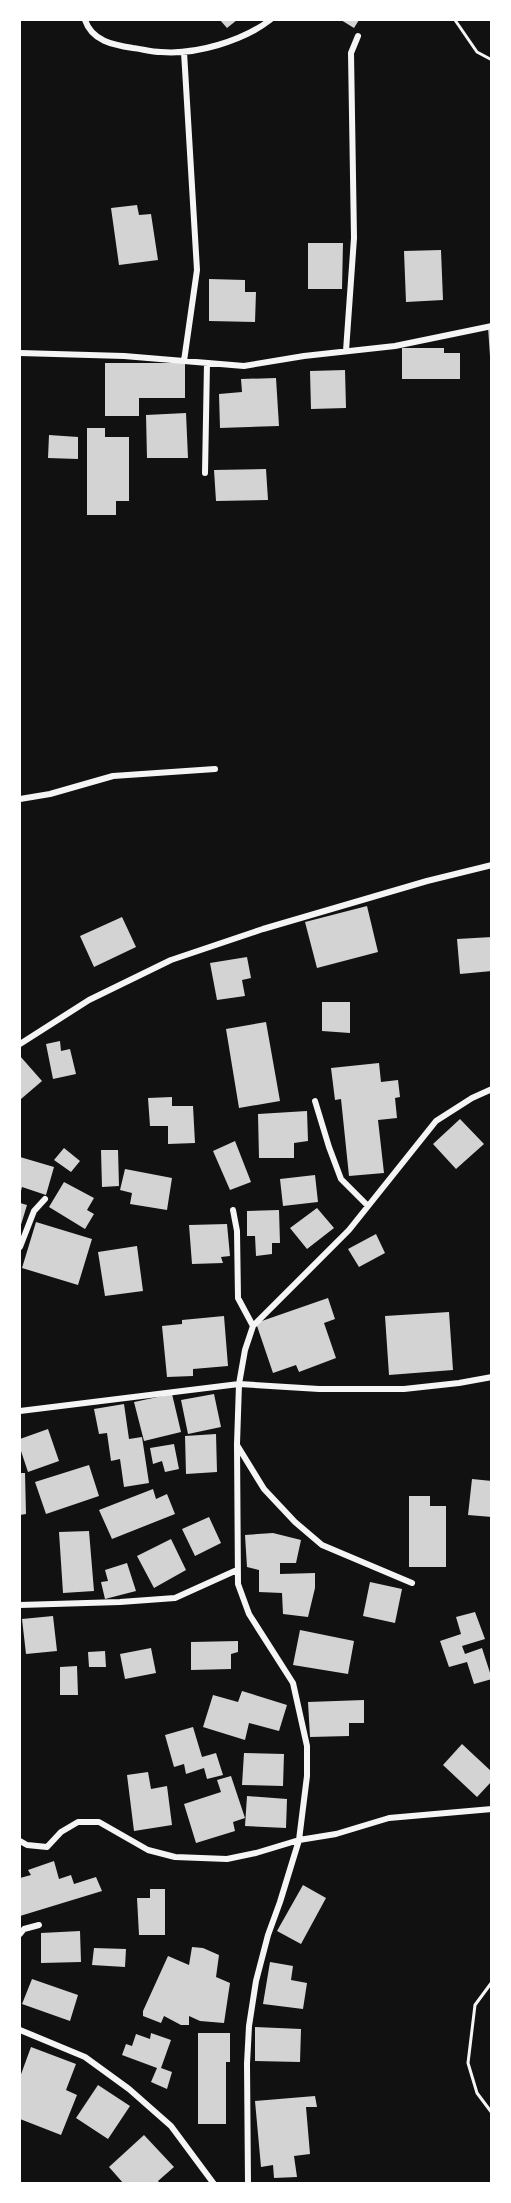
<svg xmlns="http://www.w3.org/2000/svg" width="511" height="2203" font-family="'Titillium Web',sans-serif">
<rect width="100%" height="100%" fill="#111"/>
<!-- building -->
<path fill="#d3d3d3" d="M220,20H237L227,28Z
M341,20H359L354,28Z
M137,205L139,215L151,214L158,260L119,265L111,208Z
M308,243H343L342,289H308Z
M441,250L443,300L406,302L404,251Z
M209,279L245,280V292H256L255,322L209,321Z
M492,326V356H490L488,327Z
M402,348H444V353H460V379H402Z
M105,363H185V398H139V416H105Z
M345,370L346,408L311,409L310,371Z
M276,378L279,426L220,428L219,394L242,392L241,379Z
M186,413L188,458H147L146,415Z
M87,428H105V437H129V501H116V515H87Z
M49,435L78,437V459L48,458Z
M266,469L268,500L216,501L214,470Z
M367,906L378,952L317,968L305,922Z
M122,917L136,947L94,967L80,936Z
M492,937V971L460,974L457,939Z
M247,957L251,978L242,980L245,996L217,1000L210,963Z
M322,1002H350V1033L322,1031Z
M266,1022L280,1101L239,1108L226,1029Z
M60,1041L61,1051L70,1049L76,1074L53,1079L46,1044Z
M20,1056L42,1081L21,1099L20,1097Z
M379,1063L381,1082L398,1080L400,1097L395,1098L397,1118L378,1120L384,1173L349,1176L341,1099L335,1100L331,1068Z
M172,1097V1106H193L195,1143L168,1144V1126H150L148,1098Z
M307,1111L308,1141L294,1143V1158H259L258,1114Z
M460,1119L484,1144L456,1169L433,1144Z
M235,1141L251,1182L230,1190L213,1151Z
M64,1148L80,1161L71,1172L54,1160Z
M101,1150H118L119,1186L102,1187Z
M20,1157L54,1167L46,1195L22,1187L20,1195Z
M125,1169L172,1178L167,1210L130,1204L132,1193L120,1190Z
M315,1175L318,1202L283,1206L280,1179Z
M64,1182L94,1198L87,1210L94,1214L85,1229L49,1207Z
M20,1203L27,1205L20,1228Z
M317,1208L334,1228L307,1249L290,1228Z
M279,1210L280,1243H272V1254L256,1256L255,1236H247V1211Z
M36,1222L92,1239L78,1285L22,1268Z
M227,1224L230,1256L221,1257L223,1263L192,1264L189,1225Z
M376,1234L385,1253L359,1267L348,1249Z
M137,1246L143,1291L105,1296L98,1252Z
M328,1298L335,1319L324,1323L336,1358L299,1372L296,1365L273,1373L256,1323Z
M449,1312L453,1370L389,1375L385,1316Z
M224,1316L228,1366L193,1369V1376L167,1377L162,1326L182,1324V1320Z
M172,1394L181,1432L144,1441L134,1402Z
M214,1394L221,1427L188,1434L181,1400Z
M124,1404L129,1439L142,1437L149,1483L124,1487L120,1459L111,1461L107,1433L99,1434L94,1409Z
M48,1429L59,1461L28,1472L20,1448V1439Z
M216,1434L217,1472L186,1474L185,1436Z
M174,1444L179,1469L165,1472L162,1461L153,1464L150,1448Z
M89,1465L99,1496L46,1514L35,1482Z
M20,1473H25L26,1514L20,1515Z
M472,1479L492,1481V1517L468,1515Z
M153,1489L156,1499L167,1494L175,1514L112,1539L99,1510Z
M409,1496H430V1506H446V1567H409Z
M209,1517L221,1543L195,1556L182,1529Z
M89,1531L94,1591L63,1593L59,1532Z
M273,1533L301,1540L296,1563H280V1574L315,1573V1588L308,1617L283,1614L282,1593L259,1592V1570L247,1567L245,1535Z
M171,1539L186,1570L154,1588L137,1556Z
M127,1563L136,1591L105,1599L101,1582L108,1581L105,1570Z
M370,1582L402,1589L395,1623L363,1616Z
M475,1612L485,1639L462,1646L465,1654L482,1648L492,1679L474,1684L467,1662L449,1667L440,1641L461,1634L456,1617Z
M53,1616L57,1651L26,1654L22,1619Z
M300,1630L354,1641L348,1674L293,1665Z
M238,1641V1652L231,1654V1669L191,1670V1642Z
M151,1648L156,1673L125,1679L120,1654Z
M105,1651L106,1667H89L88,1652Z
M77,1666L78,1695H60V1667Z
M242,1691L287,1705L279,1731L249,1723L245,1740L203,1727L213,1695L238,1702Z
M364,1700V1723H349V1736L310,1737L308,1702Z
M193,1727L202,1757L216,1753L223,1775L207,1779L204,1768L186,1774L184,1764L174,1767L165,1735Z
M462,1744L492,1772V1781L477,1797L443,1765Z
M244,1753L284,1754L283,1786L242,1785Z
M148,1772L151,1789L167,1786L172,1825L134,1831L127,1775Z
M231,1776L245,1818L233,1822L235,1831L196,1843L184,1804L221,1792L217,1780Z
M247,1796L287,1799L286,1828L245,1826Z
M54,1861L59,1879L71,1875L74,1884L96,1877L102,1891L20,1916V1878L31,1875L28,1870Z
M303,1885L326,1898L301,1944L277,1931Z
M150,1889H165V1935H139L137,1898H150Z
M80,1931L81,1962L41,1963V1933Z
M192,1947L203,1948L219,1955L216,1977L230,1983L224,2023L200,2021L189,2016V2025H181L164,2016L161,2023L143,2016V2011L168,1956L189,1965Z
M94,1948L126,1949L125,1967L92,1965Z
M270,1962L293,1966L291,1980L307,1983L303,2009L263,2004Z
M32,1979L78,1995L70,2021L22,2004Z
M255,2027L301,2029L300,2062L255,2061Z
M151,2033L171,2040L161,2068L172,2072L167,2089L151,2082L157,2068L122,2055L126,2044L132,2046L136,2034L150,2039Z
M198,2033H230V2062H226V2124H198Z
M31,2047L76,2064L66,2090L77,2095L61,2135L20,2119V2077Z
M98,2085L130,2106L108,2139L76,2118Z
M315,2096L317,2107H306L310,2154L294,2156L297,2177L274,2178L273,2165L261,2167L255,2101Z
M144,2135L174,2167L158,2181L160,2184H124L109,2167Z"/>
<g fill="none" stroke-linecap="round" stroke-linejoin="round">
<!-- path -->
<path stroke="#f5f5f5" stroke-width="3" d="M455,20L477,52L492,60
M492,1982L475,2005L468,2063L477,2093L492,2113"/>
<!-- minor -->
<path stroke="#f5f5f5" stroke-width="6" d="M85,20C92,41 113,45 133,48C142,49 151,52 161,52C195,55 243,41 270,20
M184,52L197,270L184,361
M346,351L354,238L351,53L358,36
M20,353L124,356L244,366L304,356L395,346L492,326
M205,473L207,363
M20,799L50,794L113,776L215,769
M20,1044L89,1000L171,960L263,929L427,881L492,865
M315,1101L329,1147L341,1179L368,1206
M233,1210L237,1231L238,1298L253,1326
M20,1247L34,1211L45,1199
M20,1411L239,1384L319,1389H404L459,1383L492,1377
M237,1445L264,1489L295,1522L322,1545L412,1583
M20,1605L120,1602L175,1598L237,1570
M20,1841L27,1845L47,1847L61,1832L78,1822H99L148,1850L175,1857L227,1859L256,1853L299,1840L336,1834L389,1818L492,1809
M20,1934L24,1929L39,1925
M20,2030L85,2057L129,2089L171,2126L214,2184
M248,2184L247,2064L249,2026L256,1981L268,1935L280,1902L299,1840L307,1776V1746L293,1683L249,1614L238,1584L237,1444L239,1384L245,1350L253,1326L349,1230L436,1121L472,1098L492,1089"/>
</g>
<!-- border -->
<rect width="511" height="2203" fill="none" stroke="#ffffff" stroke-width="42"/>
</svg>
